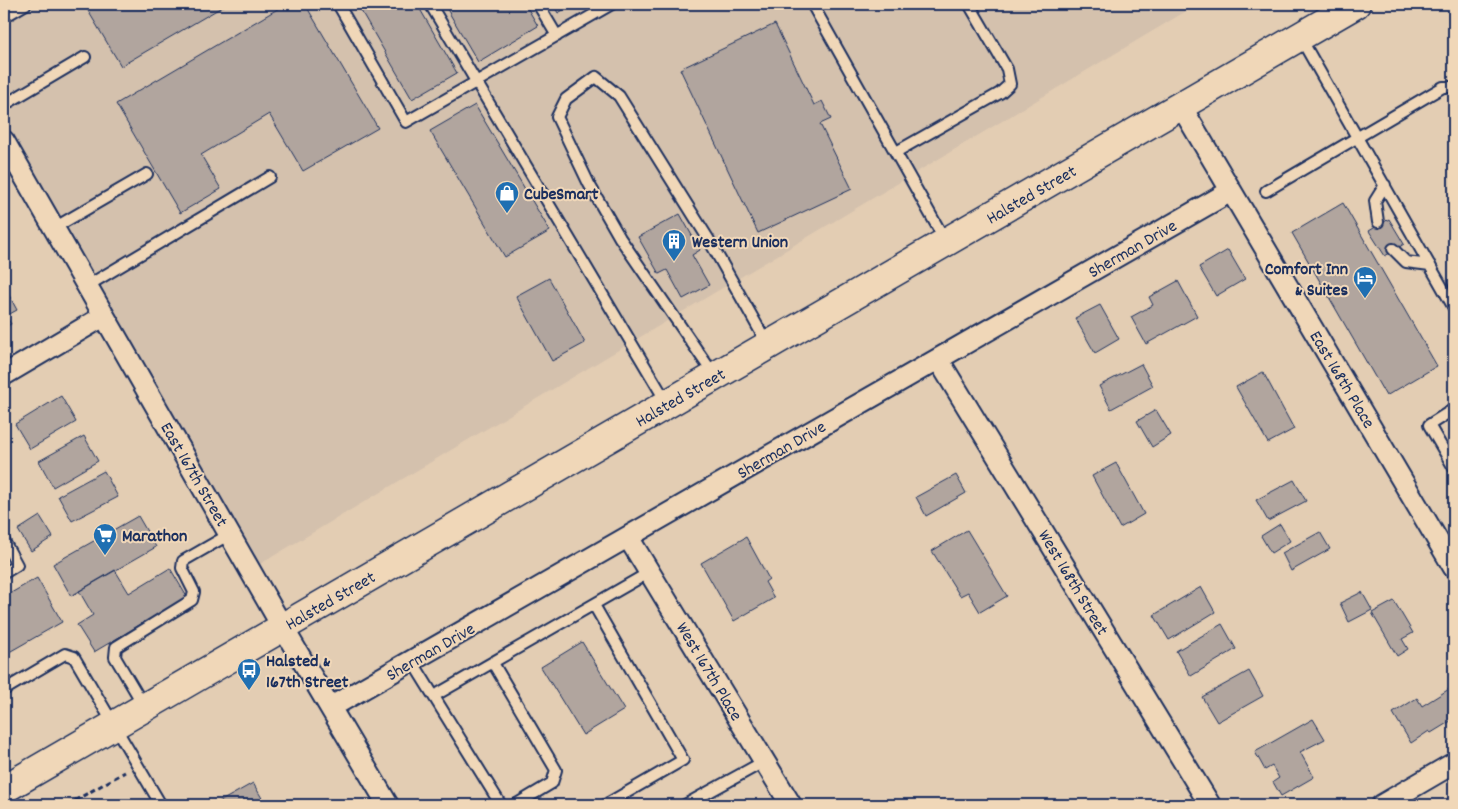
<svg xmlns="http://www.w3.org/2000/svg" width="1458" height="809" font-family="Dekko,sans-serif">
<rect width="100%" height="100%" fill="#e3cdb3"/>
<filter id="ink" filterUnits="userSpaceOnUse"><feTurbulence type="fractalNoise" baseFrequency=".02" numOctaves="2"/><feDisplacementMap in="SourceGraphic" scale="10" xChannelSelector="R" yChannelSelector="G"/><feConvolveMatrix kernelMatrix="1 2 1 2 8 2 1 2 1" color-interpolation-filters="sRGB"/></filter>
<g filter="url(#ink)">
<!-- built -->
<path fill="#d4c1ad" d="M4,4H1198L250,570L4,141Z"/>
<!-- building -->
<path fill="#b1a59e" stroke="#1b2f5e" d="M84,4H227L121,66Z
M286,4H305L378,128L303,171L269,114L201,155L221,189L180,213L116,104Z
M357,4H417L457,73L412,99Z
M444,4H525L538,26L478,62Z
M553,4H574L558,13Z
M775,24L814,105L822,101L831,119L820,124L852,189L758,233L680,69Z
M475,105L550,231L505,257L430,131Z
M1343,203L1437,366L1386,396L1292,233Z
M680,214L700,250L692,255L709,285L683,299L667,270L659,274L638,237Z
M1389,219L1404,244L1385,256L1369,231Z
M1228,250L1245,279L1216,296L1199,267Z
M549,278L585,343L552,361L516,296Z
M1178,281L1197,316L1146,344L1131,317L1153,305L1149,297Z
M4,286L17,310L6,316L11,324L4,328Z
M1100,305L1119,339L1095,353L1075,318Z
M1141,364L1153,386L1111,409L1099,386Z
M1263,372L1294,429L1268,443L1236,387Z
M61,396L76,422L30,449L15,424Z
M1156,410L1171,435L1152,447L1137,421Z
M84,436L98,461L53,487L39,461Z
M1116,463L1144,514L1120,528L1092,476Z
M104,471L118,497L72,521L58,496Z
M956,475L966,493L926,516L916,497Z
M1294,480L1306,501L1268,521L1256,500Z
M40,516L53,537L31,551L18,530Z
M138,516L156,547L71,596L53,564Z
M1280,524L1290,541L1271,553L1261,536Z
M967,530L1007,596L980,612L968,592L960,596L932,551Z
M1320,532L1330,549L1291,571L1282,553Z
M746,537L769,579L765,582L774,598L734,621L701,563Z
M170,568L187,597L94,652L77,625L93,615L79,591L115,570L129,593Z
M37,578L62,622L4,655V597Z
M1201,587L1215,612L1169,640L1154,615Z
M1362,592L1372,610L1349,622L1340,603Z
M1394,601L1413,633L1402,639L1408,649L1397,656L1372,613Z
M1222,624L1236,649L1191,676L1176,651Z
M582,642L624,710L583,735L541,667Z
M1249,671L1263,696L1217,722L1202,697Z
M1454,686V719L1431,733L1429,731L1411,743L1393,713L1417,698L1422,706Z
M1313,719L1325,739L1300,752L1314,777L1281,796L1273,782L1279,778L1272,766L1265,770L1255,752Z
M253,783L266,805H214Z"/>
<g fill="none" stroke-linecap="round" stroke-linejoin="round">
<!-- lane casing -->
<g stroke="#1b2f5e" stroke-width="14">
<path id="lane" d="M338,4L406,122L612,4
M430,4L667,403
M538,4L557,36
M812,4L946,242
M4,17L26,4
M1300,37L1454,308
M4,105L85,57
M896,152L1000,93L1010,84L1007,69L969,4
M1266,191L1443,87H1454
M1378,222L1375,201L1385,185
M54,228L147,174
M1393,249L1406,262L1430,265
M87,286L270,177
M714,375L620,238L589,184L557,117L566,99L596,77L619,96L709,240L768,345
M1454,409L1429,425L1454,468
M4,541L17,565L4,573
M594,605L683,760L605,805
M412,661L501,805
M493,663L556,770L552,783L515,805
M4,690L65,654L74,657L161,805
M434,696L650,572
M144,706L115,657L116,647L192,600L194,592L182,568L183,561L230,534
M685,805L765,761"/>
</g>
<!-- street casing -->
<g stroke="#1b2f5e" stroke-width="24">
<path id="street" d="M1181,106L1454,568
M4,141L283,628L388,805
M938,359L1210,805
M4,375L104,316
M628,537L791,805
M331,707L1231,191
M1382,805L1454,763"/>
</g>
<!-- primary casing -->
<g stroke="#1b2f5e" stroke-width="31">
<path id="primary" d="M4,789L1356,4"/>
</g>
<!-- path -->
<path stroke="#1b2f5e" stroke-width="3" stroke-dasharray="5 4" stroke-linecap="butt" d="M67,805L125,772"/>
<!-- lane -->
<use href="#lane" stroke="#f0d7b8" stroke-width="10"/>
<!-- street -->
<use href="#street" stroke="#f0d7b8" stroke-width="20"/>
<!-- primary -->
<use href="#primary" stroke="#f0d7b8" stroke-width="28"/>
</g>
</g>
<!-- icons -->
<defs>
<g id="shop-pin" transform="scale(1.25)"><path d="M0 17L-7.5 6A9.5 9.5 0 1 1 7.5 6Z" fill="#1f6fb2" stroke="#f0d7b8"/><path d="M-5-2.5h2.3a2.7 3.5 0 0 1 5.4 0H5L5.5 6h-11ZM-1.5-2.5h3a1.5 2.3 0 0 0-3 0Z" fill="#fff"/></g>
<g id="building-pin" transform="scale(1.25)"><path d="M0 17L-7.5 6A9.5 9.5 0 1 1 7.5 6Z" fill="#1f6fb2" stroke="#f0d7b8"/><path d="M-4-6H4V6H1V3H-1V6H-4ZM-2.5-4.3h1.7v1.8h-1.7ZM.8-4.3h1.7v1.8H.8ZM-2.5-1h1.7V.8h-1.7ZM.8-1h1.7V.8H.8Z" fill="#fff"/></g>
<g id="hotel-pin" transform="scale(1.25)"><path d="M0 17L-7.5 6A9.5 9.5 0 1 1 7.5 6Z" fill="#1f6fb2" stroke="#f0d7b8"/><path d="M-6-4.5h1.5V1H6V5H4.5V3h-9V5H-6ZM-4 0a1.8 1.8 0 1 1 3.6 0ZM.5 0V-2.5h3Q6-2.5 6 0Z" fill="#fff"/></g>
<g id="supermarket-pin" transform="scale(1.25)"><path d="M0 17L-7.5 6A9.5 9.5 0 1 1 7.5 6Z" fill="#1f6fb2" stroke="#f0d7b8"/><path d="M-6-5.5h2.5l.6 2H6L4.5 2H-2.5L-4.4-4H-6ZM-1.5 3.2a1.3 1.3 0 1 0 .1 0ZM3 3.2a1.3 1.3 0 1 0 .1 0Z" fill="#fff"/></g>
<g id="bus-pin" transform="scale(1.25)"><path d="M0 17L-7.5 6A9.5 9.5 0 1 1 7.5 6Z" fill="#1f6fb2" stroke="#f0d7b8"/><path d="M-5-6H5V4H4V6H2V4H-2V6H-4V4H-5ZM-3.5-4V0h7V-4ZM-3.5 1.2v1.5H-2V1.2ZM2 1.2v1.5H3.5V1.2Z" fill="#fff"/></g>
</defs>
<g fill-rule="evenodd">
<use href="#shop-pin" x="507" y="193"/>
<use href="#building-pin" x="674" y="241"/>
<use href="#hotel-pin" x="1365" y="278"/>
<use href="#supermarket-pin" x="105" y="535"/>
<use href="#bus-pin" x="249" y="670"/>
</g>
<g text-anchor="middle" stroke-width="4" stroke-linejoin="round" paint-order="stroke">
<!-- poi labels -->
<g font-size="18" font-weight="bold" fill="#1b2f5e" stroke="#f0d7b8" text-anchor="start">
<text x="524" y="199">CubeSmart</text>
<text x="692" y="247">Western Union</text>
<text x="1348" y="274" text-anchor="end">Comfort Inn<tspan x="1348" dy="21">&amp; Suites</tspan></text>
<text x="122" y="541">Marathon</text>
<text x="266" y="666">Halsted &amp;<tspan x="266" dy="21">167th Street</tspan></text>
</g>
<!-- street labels -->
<g font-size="18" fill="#1b2f5e" stroke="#f0d7b8">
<text transform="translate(1031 194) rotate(-30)" y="6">Halsted Street</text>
<text transform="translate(1132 248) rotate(-30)" y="6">Sherman Drive</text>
<text transform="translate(1343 379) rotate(59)" y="6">East 168th Place</text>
<text transform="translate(680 397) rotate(-30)" y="6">Halsted Street</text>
<text transform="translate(781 449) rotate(-30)" y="6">Sherman Drive</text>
<text transform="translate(195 474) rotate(60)" y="6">East 167th Street</text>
<text transform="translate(1074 582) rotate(59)" y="6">West 168th Street</text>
<text transform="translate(330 600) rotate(-30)" y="6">Halsted Street</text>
<text transform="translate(430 651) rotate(-30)" y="6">Sherman Drive</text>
<text transform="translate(710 671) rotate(59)" y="6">West 167th Place</text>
</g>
</g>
<!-- margin -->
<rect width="1458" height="809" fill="none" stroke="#f0d7b8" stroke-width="20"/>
<rect x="10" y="10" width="1438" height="789" fill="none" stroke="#1b2f5e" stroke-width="2" filter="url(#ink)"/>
</svg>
